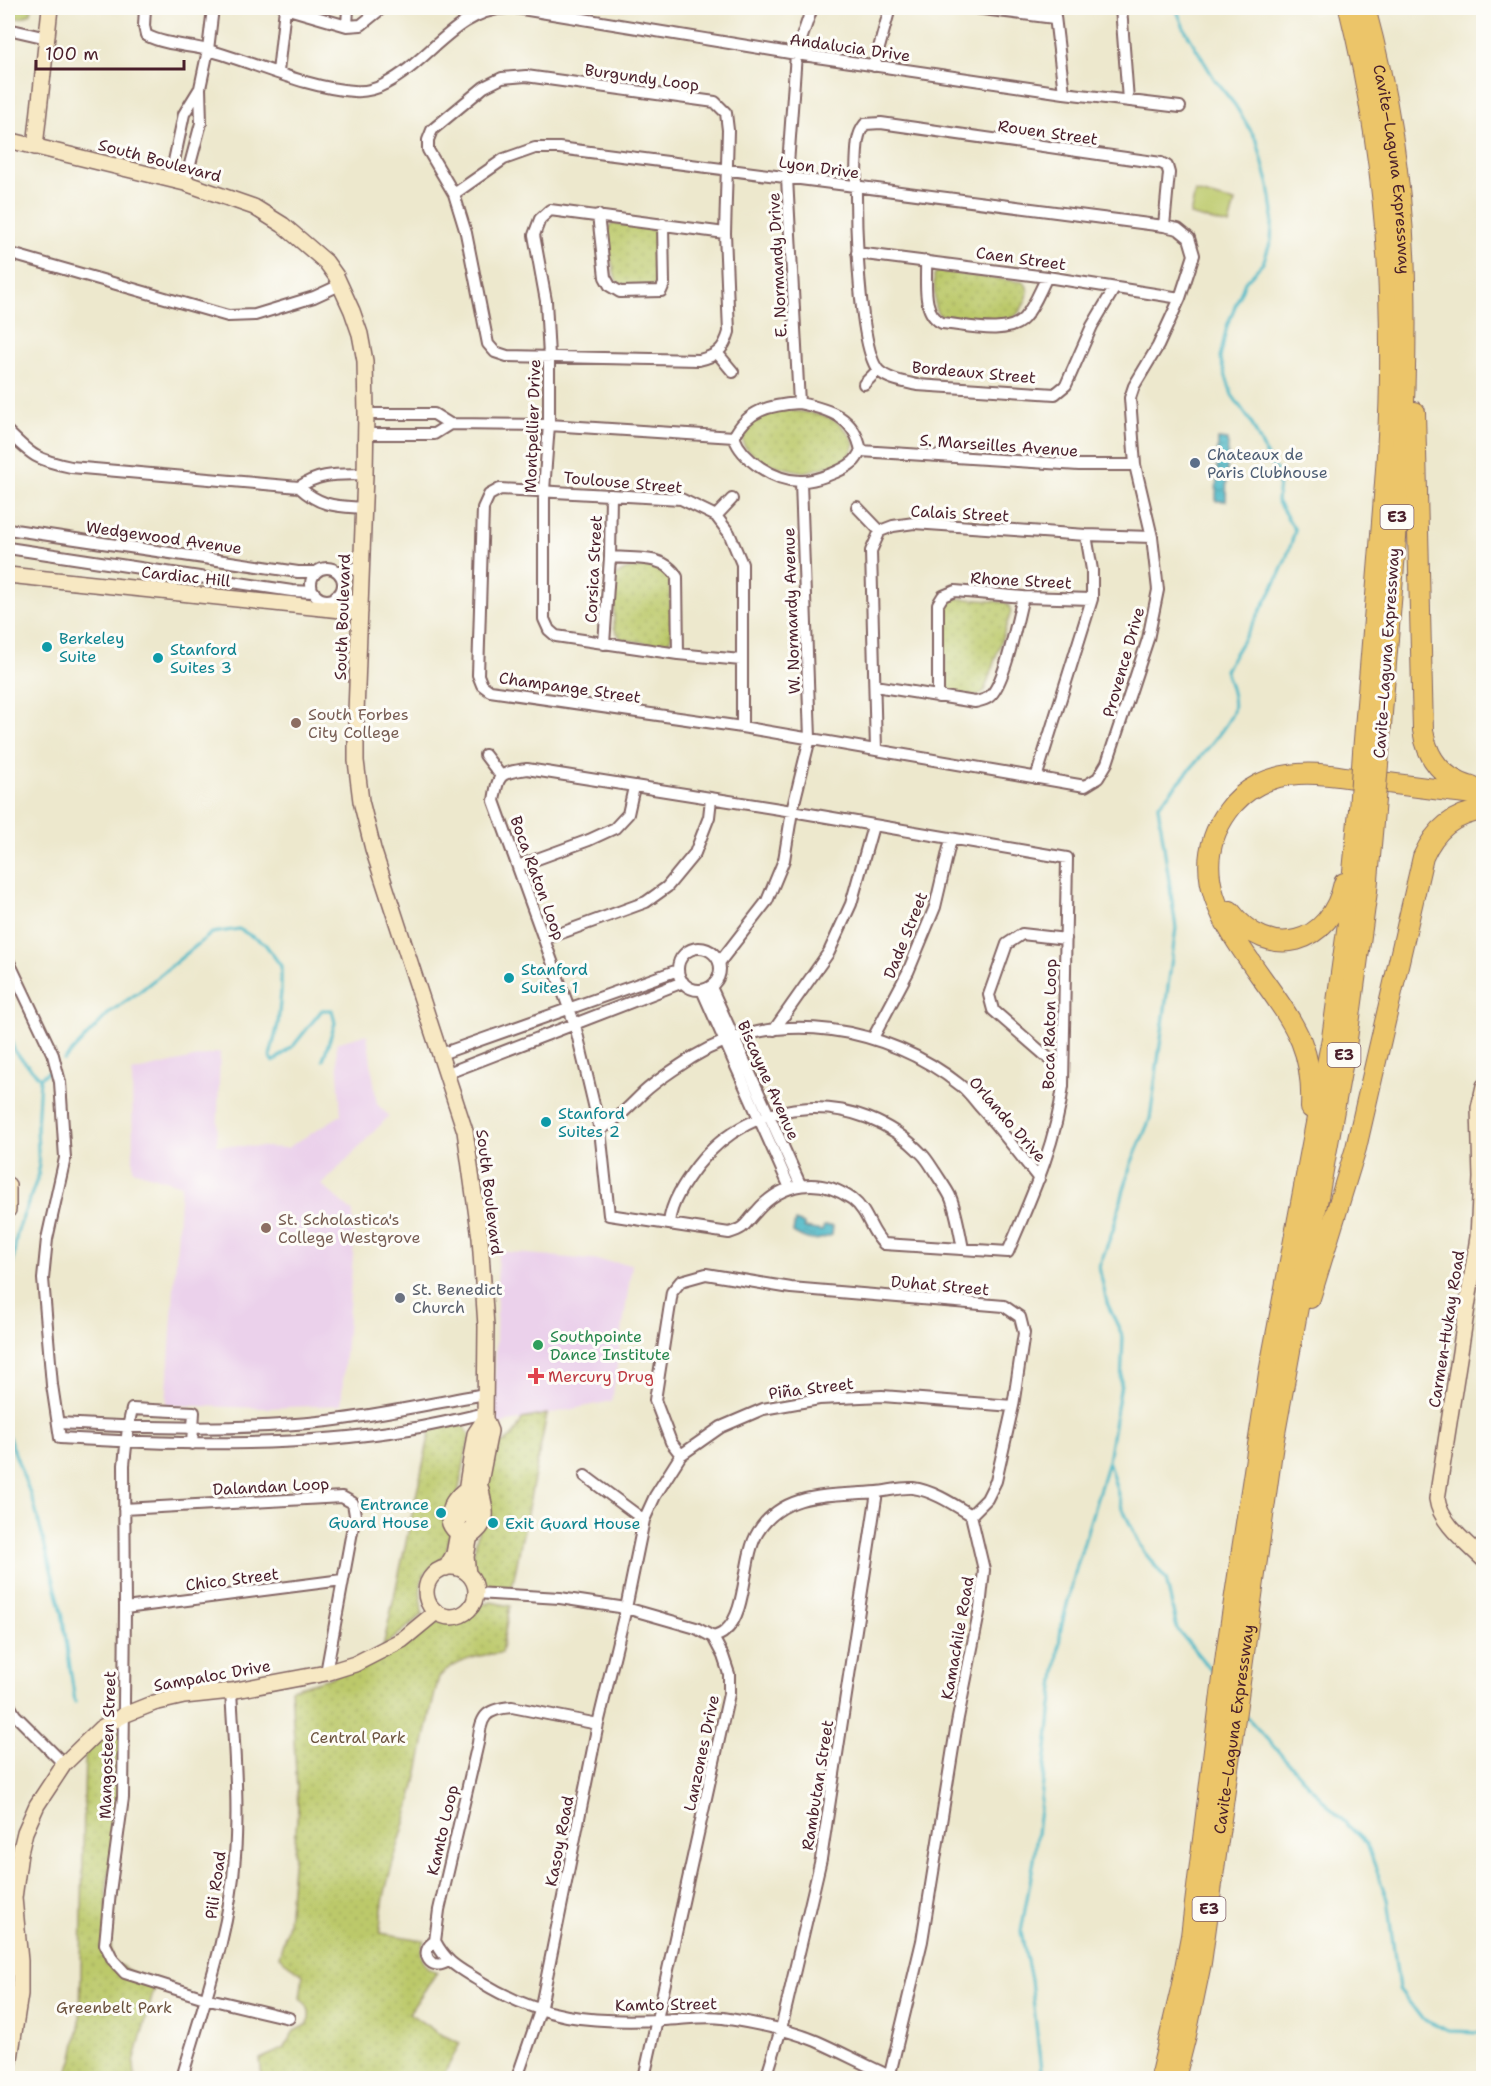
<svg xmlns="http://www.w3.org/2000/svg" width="1491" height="2086" font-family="'Shantell Sans',sans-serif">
<defs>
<pattern id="park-dots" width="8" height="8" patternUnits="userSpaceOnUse" patternTransform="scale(1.5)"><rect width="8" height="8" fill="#bcc96b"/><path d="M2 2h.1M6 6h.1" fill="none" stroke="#a3ac5d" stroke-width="1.8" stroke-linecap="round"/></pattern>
<pattern id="water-ripples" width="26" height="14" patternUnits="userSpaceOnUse" patternTransform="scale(1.5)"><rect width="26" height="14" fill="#4bb8c6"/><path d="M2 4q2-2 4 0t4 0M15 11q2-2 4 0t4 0" fill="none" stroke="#4095a1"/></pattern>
</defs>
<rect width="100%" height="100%" fill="#fdfcf7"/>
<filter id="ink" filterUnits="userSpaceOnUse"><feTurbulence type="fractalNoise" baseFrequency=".0167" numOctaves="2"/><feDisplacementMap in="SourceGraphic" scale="12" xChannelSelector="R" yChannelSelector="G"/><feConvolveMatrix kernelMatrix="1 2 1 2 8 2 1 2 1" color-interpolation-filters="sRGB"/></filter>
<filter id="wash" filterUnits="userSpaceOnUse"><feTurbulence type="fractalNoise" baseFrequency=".008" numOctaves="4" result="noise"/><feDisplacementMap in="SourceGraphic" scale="24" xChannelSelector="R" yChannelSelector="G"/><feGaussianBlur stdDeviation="1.35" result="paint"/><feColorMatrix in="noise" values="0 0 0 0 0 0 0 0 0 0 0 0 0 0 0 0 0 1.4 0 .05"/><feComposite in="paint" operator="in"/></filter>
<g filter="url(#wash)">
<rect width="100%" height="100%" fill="#ede8cd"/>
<!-- built -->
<path fill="#ebd1eb" d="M367,1034L377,1104L389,1116L322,1185L353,1212L354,1244L341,1405L263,1408L166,1405L181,1185L133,1170L132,1072L220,1052L217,1145L287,1148L341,1115L336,1043Z
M498,1251L632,1264L612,1401L494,1425Z"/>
<!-- grass -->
<path fill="#bcc96b" stroke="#83744b" stroke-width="1.5" d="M1195,192L1235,202L1229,225L1190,215Z"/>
<!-- park -->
<path fill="url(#park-dots)" stroke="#83744b" stroke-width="1.5" d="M8,8H32L31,13C23,19 18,19 8,16Z
M614,223L655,230L658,234V281L652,287L620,284L616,280L606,236L609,227Z
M938,271L1023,282C1036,292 1020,313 1010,321L943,316L938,314L935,307L934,275Z
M783,410C813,413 839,412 854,442L852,453L839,464L804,472L767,464L756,458L744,446L742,433L747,424L761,415Z
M661,568L669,578L672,635L666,646L621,639L614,628L615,577C626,564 645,568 661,568Z
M953,598L1005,602L1009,606L1011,612L984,692L978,696L956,694L946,688L944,608L947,602Z
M547,1414L512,1588L482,1587L470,1568L486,1496L492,1447C508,1443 516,1434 522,1419Z
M456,1423L464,1427L470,1435L446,1552C442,1560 435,1563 429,1569C416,1582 422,1599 422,1615L383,1647L431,1428Z
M491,1602L510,1606L501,1653C477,1655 457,1660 439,1677C427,1721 421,1768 408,1812C397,1854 381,1889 380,1933L424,1940C418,1956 422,1966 437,1972L409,2013L438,2033L460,2043L442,2078H262L260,2059L283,2049L294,2031L308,2024C311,2012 309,2006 300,1998L303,1975L279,1957L288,1923L298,1807L291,1689L330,1678L405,1646L436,1622L455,1621L471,1613L478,1606Z
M121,1731V1797L106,1891L112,1961L155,1986L134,2062L135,2078H65L73,2058L80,2022L85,1747L102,1733Z"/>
<!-- water -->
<path fill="url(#water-ripples)" stroke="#4a6c78" stroke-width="1.5" d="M1218,439L1228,440L1226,501H1216Z
M795,1221L804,1224V1228L822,1231L824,1226H833L832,1235C814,1242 809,1242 793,1232Z"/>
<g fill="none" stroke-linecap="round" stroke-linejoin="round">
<!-- stream -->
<path stroke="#4bb8c6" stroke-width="3" d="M8,1033L15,1052L40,1078L37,1128L39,1174L17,1233L8,1296
M64,1060L110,1012L139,992L212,933L239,929L265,944L281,966V992L278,1024L270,1056L273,1062L294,1045L322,1010H332L335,1023L323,1060
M40,1078L49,1071
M8,1435L34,1504L62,1612L75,1702
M1109,1463L1122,1508L1144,1552L1166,1579L1177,1629L1215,1675
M1244,1714L1327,1805L1367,1844L1387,1899L1399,1989L1422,2019L1448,2031L1484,2032
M1039,2078L1041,2070L1031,1980L1021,1932L1034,1860L1061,1628L1076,1569L1108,1461L1121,1384L1123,1337L1107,1303L1099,1267L1113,1230L1131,1164L1150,1119L1176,928L1158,806C1173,788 1228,729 1233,711C1236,699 1229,682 1225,670C1251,626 1283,580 1295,530L1277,501L1280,474L1270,463L1251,422L1232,395L1220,358L1227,326L1245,282L1263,263L1271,241L1273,211L1269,186L1257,141L1235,105L1215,80L1184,28L1176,8"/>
</g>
</g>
<g filter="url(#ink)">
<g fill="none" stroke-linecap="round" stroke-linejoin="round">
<!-- street casing -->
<g stroke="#836564" stroke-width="14">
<path id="street" d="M145,8L144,26L146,35C165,45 188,45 208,50C256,63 306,88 354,91C365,92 376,89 385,84C429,62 455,10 508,8
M285,8L347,26L361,25L382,8
M516,8L796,54L1064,93L1180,107
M975,8L1054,18
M1054,8L1064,93
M1121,8L1128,100
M347,26L348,8
M8,29L47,38
M874,66L890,8
M278,72L285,8
M526,76L715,102L726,113L728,130L725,233L729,332C724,350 716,356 699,360L507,356L495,352L488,344L466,233L454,194L428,150V140L432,130L484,87L502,78Z
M170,180L184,114L200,88
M185,183L201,123L200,88L208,50L213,8
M454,194L504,159L535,148H559L1164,226L1178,229L1189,238L1194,255L1180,298L1158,346L1134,386L1130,398L1135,465L1152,537L1158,590L1148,639L1107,763L1098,778L1085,786L742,727L490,691L482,685L478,675L483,508L489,495L500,489L681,499L716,516L729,533L742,564V727
M598,215L605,277L610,286L620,292L661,291L664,284L663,224
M725,233L550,210L540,219L534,235L546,301L549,356V425L544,490V619L549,630L556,636L678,654L741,660
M8,253L228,316L255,315L314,297L340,285
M857,253L1047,277L1180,298
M926,261C927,281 921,313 942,323C965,325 1008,337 1024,318C1034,307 1040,290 1047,277
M1114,289L1092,326L1066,385L1055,394L917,385C905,382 889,380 879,371C856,349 853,176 858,140C859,134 861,129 865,124L881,123L1161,163L1167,166L1169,173L1164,226
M718,354L733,372
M864,384L878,370
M799,403L787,178L796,54L812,8
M799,403C829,409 855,417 861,451C858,455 856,460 853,462C843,471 814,482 800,481C775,481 742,460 734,437C747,410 770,405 799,403Z
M366,414H434L450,424L549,425L734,437
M8,432C32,456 37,460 71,467L299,487C321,507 336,506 364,508
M366,434H434L450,424
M861,451L1079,465H1135
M299,487C321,472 340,475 365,474
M857,507L880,531
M716,516L732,499
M8,529L298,572H316
M8,548L292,591L314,592
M610,557C633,559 665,554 677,577L678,654
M311 584a16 16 0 1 1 32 0a16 16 0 1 1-32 0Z
M340,574L362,565
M336,596L360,603
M604,644L610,557L611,495
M875,686L975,702C979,701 985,700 989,697C1005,685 1017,619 1023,597
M938,697V604L943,596L955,591L1023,597L1092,599
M876,750L871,551L880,531L893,526L914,523L1086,535L1152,537
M485,755L501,776
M527,769L792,811L1067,858L1063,1086C1056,1144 1031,1198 1008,1252L884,1244C870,1232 869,1212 852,1199C820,1176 782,1182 757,1211C744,1224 748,1227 729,1233L609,1215L600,1130L575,1025L494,801C498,774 499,773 527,769Z
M1036,778L1092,599V570L1086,535
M518,866L589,840L615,828L628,814L634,787
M545,939L646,902L667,887L695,853L709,817L711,799
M678 969a21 21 0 1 1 42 0a21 21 0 1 1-42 0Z
M8,960L53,1055L60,1082L65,1158L47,1239L43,1279L52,1385L60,1438C176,1445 294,1448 409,1429C434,1425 460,1419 485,1413
M719,963L767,901L784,860L792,811L810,738L801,482
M711,987L800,1184
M702,990L790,1188
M774,1030L829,952L851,904L873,826
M873,1038L908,972L935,907L951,839
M441,1054L678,970
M1062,1070L993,1010L989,995L1007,944L1022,934L1066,939
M448,1073L683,982
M600,1130C617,1119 627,1109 641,1095C655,1081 676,1068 693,1057C775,1006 887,1026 960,1085C968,1091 975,1101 982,1109C1002,1131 1020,1155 1039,1179
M669,1223C671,1202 685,1182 697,1166C753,1094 858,1088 922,1154C927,1159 931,1166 935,1172C940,1180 946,1188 950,1196C956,1209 960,1234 963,1249
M59,1423C148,1428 239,1431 328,1421C381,1415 433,1403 485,1394
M192,1444L194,1412L132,1409L128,1427L124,1465L125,1608L123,1798L110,1892L105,1944L113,1960L125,1973L205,1998L289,2018
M681,1455L671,1442L655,1400L672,1292L681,1281L706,1274L791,1288L1004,1306L1020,1317L1024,1333L1013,1406L996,1481L987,1499L971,1515
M585,1476L644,1520
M124,1509L342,1497L353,1503L355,1515L326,1673
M476,1593L560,1598L626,1608L696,1628L713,1637L723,1656L729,1674V1694L644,2078
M125,1608L342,1580
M713,1637C717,1636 722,1634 725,1631C748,1612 742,1557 758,1532C784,1490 833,1496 877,1492C888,1491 902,1487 913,1488C934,1491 953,1504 971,1515L984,1570L980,1608L957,1723L922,1941L889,2078
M8,1703L15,1715L64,1764
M598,1724L512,1707C484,1709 481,1717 478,1743L439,1910L435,1941C447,1964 459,1968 481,1982C541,2019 591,2023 660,2020C680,2020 703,2015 723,2018C755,2023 787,2029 816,2041C841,2052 865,2065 890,2076
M435,1941C417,1951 431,1973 448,1961
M182,2078C203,2005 230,1932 235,1856C239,1801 234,1746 231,1691
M517,2078L540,2011L598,1724L626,1608L644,1520L655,1496L681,1455L721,1427L763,1409L819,1399L882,1396L1013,1406
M766,2078L781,2029L821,1859L877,1492"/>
</g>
<!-- secondary casing -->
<g stroke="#836564" stroke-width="18">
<path id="secondary" d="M8,140L185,183L254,207L283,225L326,262L336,276L352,311L360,334L365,361L366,414L365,474L356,713V761L361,801L373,849L465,1131L480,1238L486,1326L485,1419L490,1431L473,1518
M35,147L50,8
M8,575L360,612
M1484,1086L1479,1108L1481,1178L1478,1237L1437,1499C1440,1523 1467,1543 1484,1560
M8,1185V1210
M466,1489C445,1504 440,1530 469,1538C492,1521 485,1514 481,1489
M462,1516L475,1434L485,1419
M426 1592a25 25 0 1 1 50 0a25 25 0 1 1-50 0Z
M446,1568L454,1554L459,1527
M468,1574L466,1557L471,1529
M8,2071L20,1994V1961L14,1898L20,1853L25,1832L37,1805L64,1764L101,1728L124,1715L154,1703L184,1696L231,1691L326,1673L355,1664L402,1640L436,1612"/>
</g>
<!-- highway casing -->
<g stroke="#836564" stroke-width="22">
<g id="highway">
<path d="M1349,8C1377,119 1390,235 1390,349C1391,423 1384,497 1378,571C1373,631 1368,691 1363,752"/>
<path id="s1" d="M1365,8C1389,96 1403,189 1405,281C1409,439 1390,597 1379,753"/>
<path d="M1415,412L1423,730C1427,759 1443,779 1472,787"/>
<path d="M1230,911C1269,963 1331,945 1344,883"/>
<path d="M1311,1108C1312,1086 1310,1063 1301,1041C1270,969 1167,895 1228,811C1244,788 1270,776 1298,774C1321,772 1344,777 1366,780C1405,785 1444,791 1484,795"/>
<path d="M1310,1298L1356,1148L1423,857C1435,830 1453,814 1484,810"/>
<path d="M1160,2078L1181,1989L1191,1936L1226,1654L1269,1373L1332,1038L1348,923L1359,810"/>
<path id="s2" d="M1175,2078L1186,2035L1201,1963L1273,1444L1347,1039L1367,891L1374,811"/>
</g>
</g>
<!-- street -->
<use href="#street" stroke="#fff" stroke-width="10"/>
<!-- secondary -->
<use href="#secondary" stroke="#f7e8c3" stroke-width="15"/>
<!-- highway -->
<use href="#highway" stroke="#ecc569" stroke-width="20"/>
<!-- highway-bridge casing -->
<g stroke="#836564" stroke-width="22" stroke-linecap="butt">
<path id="highway-bridge" d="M1359,810L1363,752
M1374,811L1379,753"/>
</g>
<!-- highway-bridge -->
<use href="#highway-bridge" stroke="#ecc569" stroke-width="20"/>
</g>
</g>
<!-- markers -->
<circle fill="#5c6f8a" stroke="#fdfcf7" stroke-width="2" cx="1195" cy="463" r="6"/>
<g fill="#0f9aa8" stroke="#fdfcf7" stroke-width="2">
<circle cx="47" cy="647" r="6"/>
<circle cx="158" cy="658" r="6"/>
<circle cx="509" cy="978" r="6"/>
<circle cx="546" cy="1122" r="6"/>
<circle cx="441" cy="1513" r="6"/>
<circle cx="493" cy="1523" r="6"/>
</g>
<g fill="#8d6e63" stroke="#fdfcf7" stroke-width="2">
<circle cx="296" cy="723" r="6"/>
<circle cx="266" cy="1228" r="6"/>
</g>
<circle fill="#6b7280" stroke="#fdfcf7" stroke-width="2" cx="400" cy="1298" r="6"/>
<circle fill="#2e9e5b" stroke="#fdfcf7" stroke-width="2" cx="538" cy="1345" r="6"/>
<path fill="#e0444e" stroke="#fdfcf7" stroke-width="2" d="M533 1367h6v6h6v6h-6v6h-6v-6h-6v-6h6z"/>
<g text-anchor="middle" stroke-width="6" stroke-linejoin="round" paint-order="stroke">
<!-- shield labels -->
<g fill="#fdfcf7" stroke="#806168" stroke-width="1.5">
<rect x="1380.5" y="505" width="33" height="24" rx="4.5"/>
<rect x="1327.5" y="1043" width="33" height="24" rx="4.5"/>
<rect x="1192.5" y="1897" width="33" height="24" rx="4.5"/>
</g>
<g font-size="15" font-weight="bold" fill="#4a1f2b">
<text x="1397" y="522">E3</text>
<text x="1344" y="1060">E3</text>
<text x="1209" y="1914">E3</text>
</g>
<!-- street labels -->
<g font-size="16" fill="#4a1f2b" stroke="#fdfcf7">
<text transform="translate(850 47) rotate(8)" y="6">Andalucia Drive</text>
<text transform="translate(642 77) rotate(8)" y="6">Burgundy Loop</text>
<text transform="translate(1048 132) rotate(8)" y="6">Rouen Street</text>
<text transform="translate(160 160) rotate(15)" y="6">South Boulevard</text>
<text transform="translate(819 167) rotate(8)" y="6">Lyon Drive</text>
<text dy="6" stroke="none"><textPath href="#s1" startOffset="164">Cavite–Laguna Expressway</textPath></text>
<text transform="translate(1021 258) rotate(8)" y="6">Caen Street</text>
<text transform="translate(777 265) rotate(-93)" y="6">E. Normandy Drive</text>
<text transform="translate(974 372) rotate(5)" y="6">Bordeaux Street</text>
<text transform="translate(532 426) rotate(-88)" y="6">Montpellier Drive</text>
<text transform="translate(999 445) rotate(4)" y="6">S. Marseilles Avenue</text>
<text transform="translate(623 482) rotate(5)" y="6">Toulouse Street</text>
<text transform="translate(960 513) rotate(3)" y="6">Calais Street</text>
<text transform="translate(164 537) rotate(8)" y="6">Wedgewood Avenue</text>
<text transform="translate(593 569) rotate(-87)" y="6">Corsica Street</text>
<text transform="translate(186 576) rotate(6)" y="6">Cardiac Hill</text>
<text transform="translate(1021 580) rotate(3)" y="6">Rhone Street</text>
<text transform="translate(791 611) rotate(-92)" y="6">W. Normandy Avenue</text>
<text transform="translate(342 617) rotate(-88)" y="6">South Boulevard</text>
<text transform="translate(1386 653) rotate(-86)" y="6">Cavite–Laguna Expressway</text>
<text transform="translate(1123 662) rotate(-74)" y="6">Provence Drive</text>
<text transform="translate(570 687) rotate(8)" y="6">Champange Street</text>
<text transform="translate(538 878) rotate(70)" y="6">Boca Raton Loop</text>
<text transform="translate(905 935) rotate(-68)" y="6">Dade Street</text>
<text transform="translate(1049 1024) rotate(-89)" y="6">Boca Raton Loop</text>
<text transform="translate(769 1080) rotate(66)" y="6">Biscayne Avenue</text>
<text transform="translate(1008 1119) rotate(49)" y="6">Orlando Drive</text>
<text transform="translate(490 1192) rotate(83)" y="6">South Boulevard</text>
<text transform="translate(940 1285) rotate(5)" y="6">Duhat Street</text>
<text transform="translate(1446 1329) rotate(-81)" y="6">Carmen-Hukay Road</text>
<text transform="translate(811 1388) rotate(-7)" y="6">Piña Street</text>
<text transform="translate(271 1486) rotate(-3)" y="6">Dalandan Loop</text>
<text transform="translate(232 1579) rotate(-7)" y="6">Chico Street</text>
<text transform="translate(957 1638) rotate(-80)" y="6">Kamachile Road</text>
<text transform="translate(212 1675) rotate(-10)" y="6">Sampaloc Drive</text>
<text dy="6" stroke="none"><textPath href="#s2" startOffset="354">Cavite–Laguna Expressway</textPath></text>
<text transform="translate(107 1745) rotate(-88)" y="6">Mangosteen Street</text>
<text transform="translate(701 1753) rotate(-78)" y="6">Lanzones Drive</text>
<text transform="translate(817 1785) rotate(-81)" y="6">Rambutan Street</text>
<text transform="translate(442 1830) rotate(-77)" y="6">Kamto Loop</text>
<text transform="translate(559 1841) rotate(-79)" y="6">Kasoy Road</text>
<text transform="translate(215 1885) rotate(-82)" y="6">Pili Road</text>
<text transform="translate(666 2004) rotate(-1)" y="6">Kamto Street</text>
</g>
<!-- service labels -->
<g font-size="16" fill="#4e5e75" stroke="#fdfcf7" text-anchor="start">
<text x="1207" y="460">Chateaux de<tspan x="1207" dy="18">Paris Clubhouse</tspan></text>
</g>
<!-- culture labels -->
<g font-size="16" fill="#0d838f" stroke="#fdfcf7" text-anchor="start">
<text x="59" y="644">Berkeley<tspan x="59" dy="18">Suite</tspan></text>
<text x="170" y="655">Stanford<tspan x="170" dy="18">Suites 3</tspan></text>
<text x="521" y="975">Stanford<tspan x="521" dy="18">Suites 1</tspan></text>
<text x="558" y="1119">Stanford<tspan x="558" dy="18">Suites 2</tspan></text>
<text x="429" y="1510" text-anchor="end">Entrance<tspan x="429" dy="18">Guard House</tspan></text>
<text x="505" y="1529">Exit Guard House</text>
</g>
<!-- education labels -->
<g font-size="16" fill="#785e54" stroke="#fdfcf7" text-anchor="start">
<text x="308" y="720">South Forbes<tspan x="308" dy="18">City College</tspan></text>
<text x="278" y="1225">St. Scholastica's<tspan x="278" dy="18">College Westgrove</tspan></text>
</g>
<!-- worship labels -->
<g font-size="16" fill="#5b616d" stroke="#fdfcf7" text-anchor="start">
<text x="412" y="1295">St. Benedict<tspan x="412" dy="18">Church</tspan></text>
</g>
<!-- leisure labels -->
<g font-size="16" fill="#27864d" stroke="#fdfcf7" text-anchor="start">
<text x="550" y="1342">Southpointe<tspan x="550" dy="18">Dance Institute</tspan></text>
</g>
<!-- health labels -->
<g font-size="16" fill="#be3a42" stroke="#fdfcf7" text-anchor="start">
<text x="548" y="1382">Mercury Drug</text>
</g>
<!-- park labels -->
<g font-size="16" fill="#6c523e" stroke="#fdfcf7">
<text x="358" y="1743">Central Park</text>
<text x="114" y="2013">Greenbelt Park</text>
</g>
</g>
<!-- margin -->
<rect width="1491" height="2086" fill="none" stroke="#fdfcf7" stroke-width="30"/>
<!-- scale -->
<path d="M36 60v9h148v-9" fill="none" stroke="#4a1f2b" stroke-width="3"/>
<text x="45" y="60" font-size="18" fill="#4a1f2b" stroke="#fdfcf7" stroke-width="4.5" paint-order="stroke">100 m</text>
</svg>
